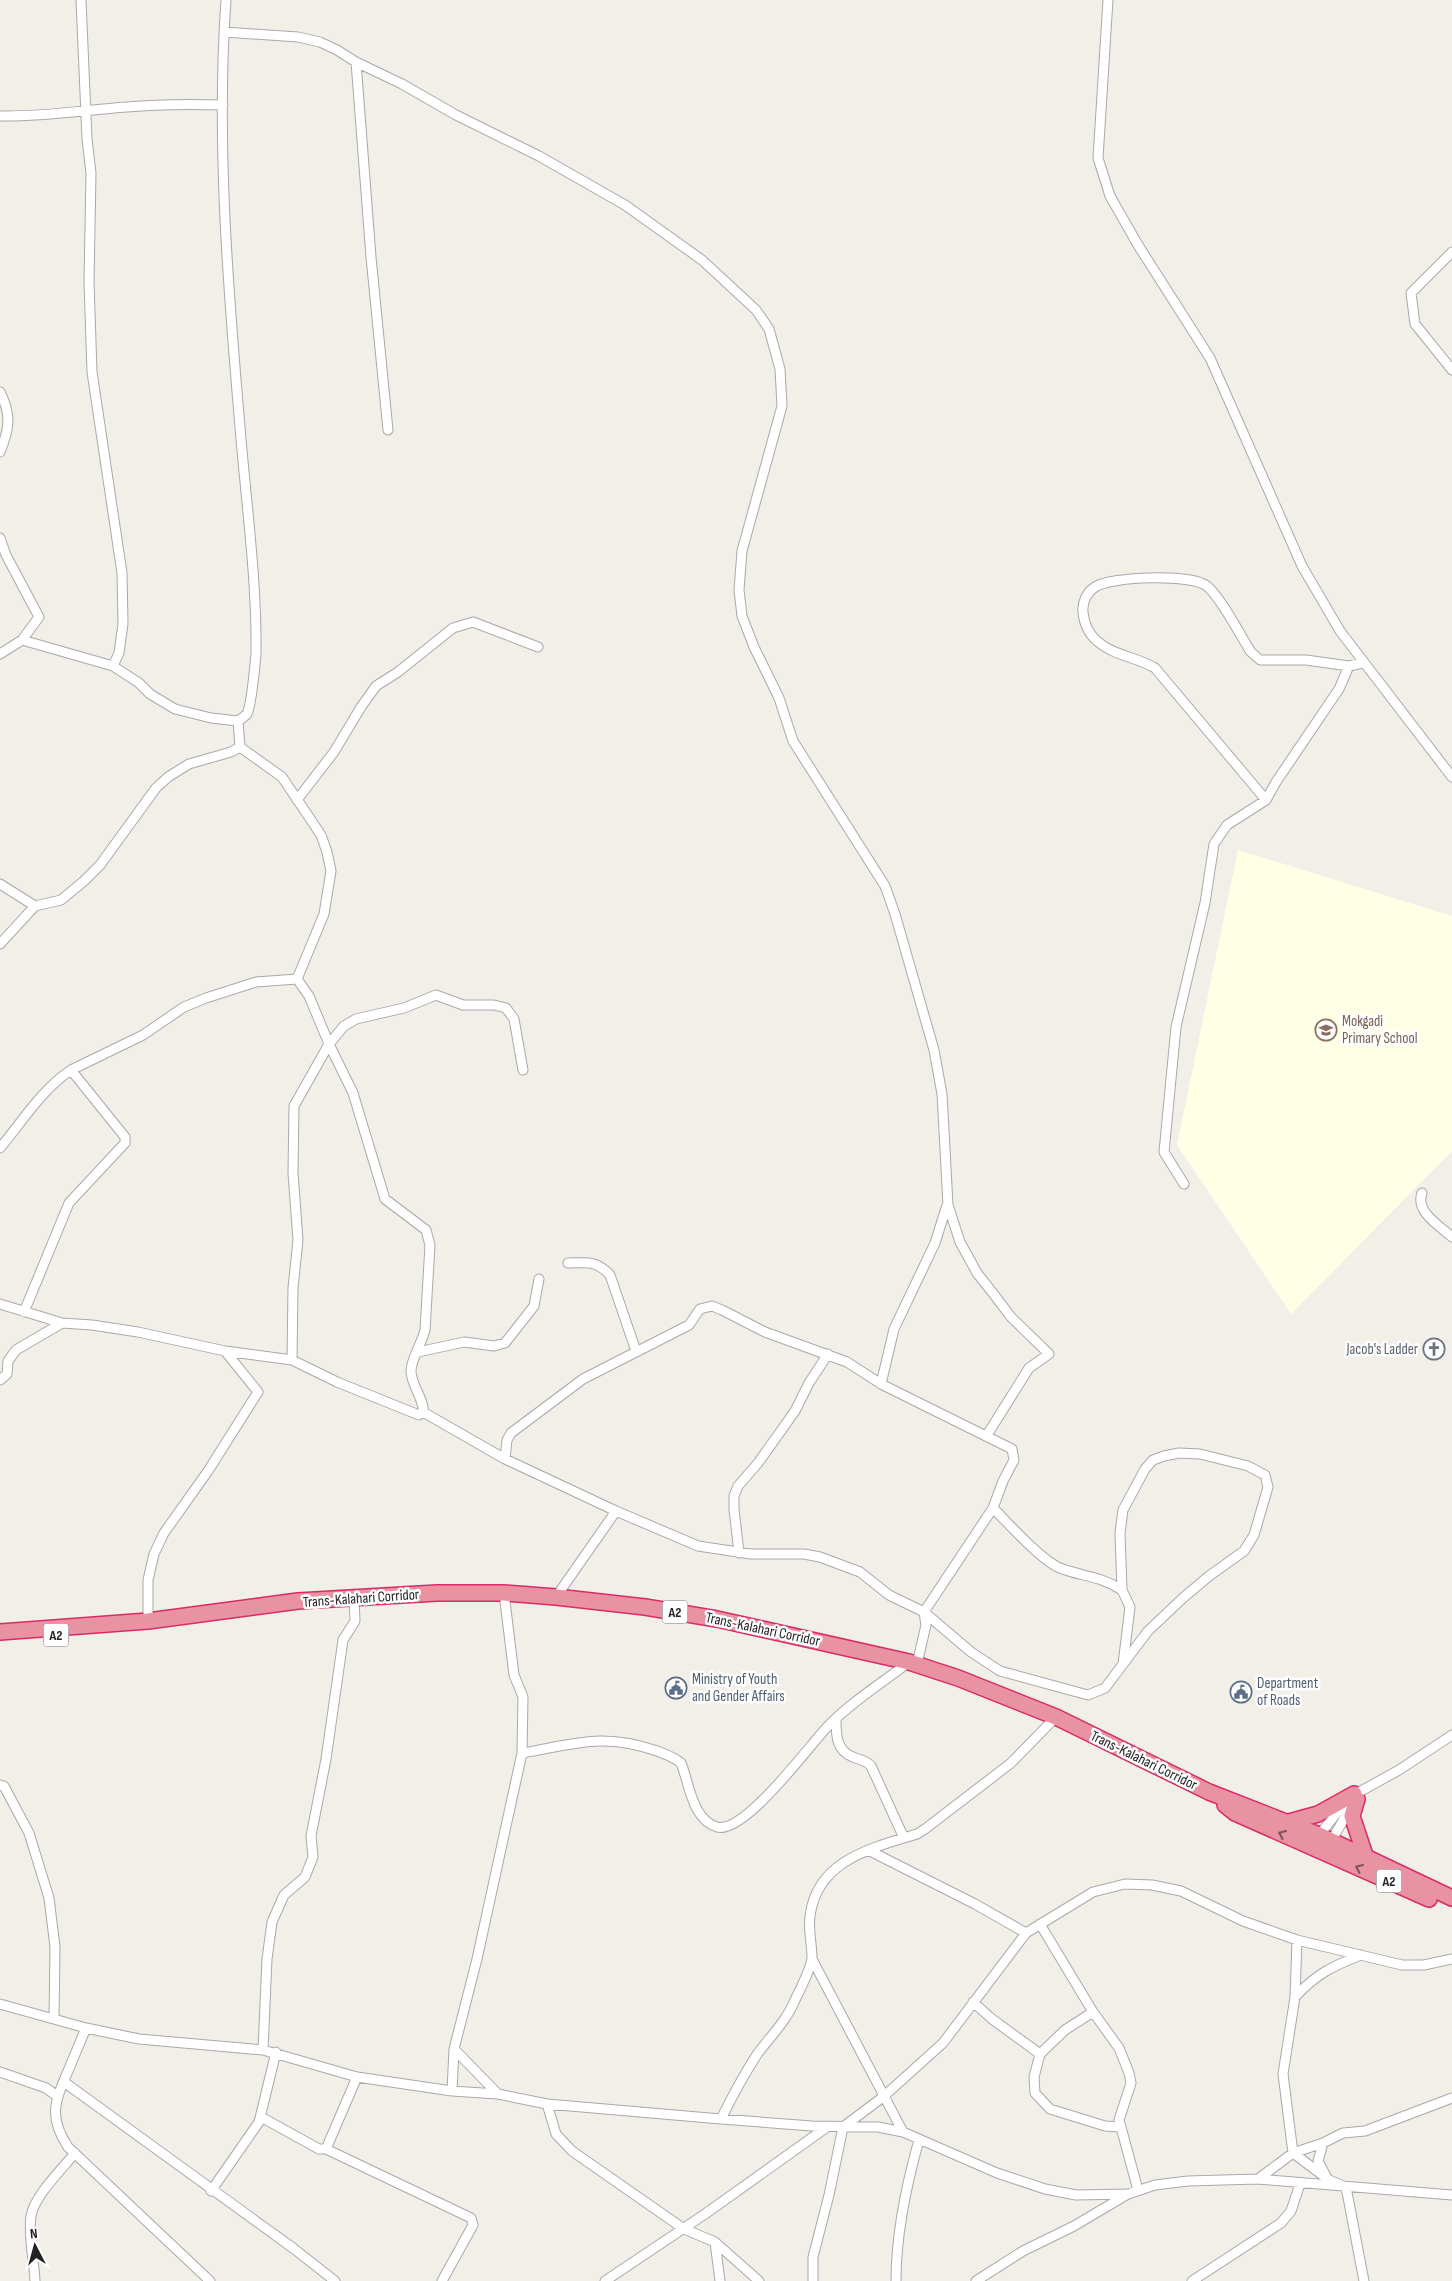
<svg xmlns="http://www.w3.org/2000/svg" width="1452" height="2281" font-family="'Sofia Sans Condensed',sans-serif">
<rect width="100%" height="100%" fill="#f2efe9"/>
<!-- education -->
<path fill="#ffffe5" d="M1238,850L1452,916V1151L1291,1314L1177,1145Z"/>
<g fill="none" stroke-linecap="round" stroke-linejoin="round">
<!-- street casing -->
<g stroke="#a9a9a9" stroke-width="11">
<path id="street" d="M81,0L87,139L91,173L89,282L92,372L122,573L123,624L119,653L113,666L139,683L150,694L175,709L211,718L238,721
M226,0C216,139 228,288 240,427C246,503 257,578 256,654C255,665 251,706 247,714C245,716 241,719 238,721
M1108,0L1098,158L1110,196L1138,245L1210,358L1302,566L1340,631L1452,777
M224,32L298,37L320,42L337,50L356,62L402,84L456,115L539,156L625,205L702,260L756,310L769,329L780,369L782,406L742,551L739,590L742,616L754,647L779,698L793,741L885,886L895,914L934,1050L942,1094L948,1205L960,1242L977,1273L992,1292L1011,1317L1049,1354L1029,1368L987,1435
M356,62L371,257L388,430
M0,116C42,117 85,110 127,107C159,104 191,104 223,105
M1452,252L1411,293L1415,324L1452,370
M0,392C12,415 9,430 0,452
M0,538L6,555L39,617L22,640L0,654
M22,640L113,666
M238,721L240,747L282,777L321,835L327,852L331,871L324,914L297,979L309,996L329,1044L294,1106L293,1173L298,1240L293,1288L292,1360
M297,800L334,752L361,707L376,686L398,672L453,628L473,622L538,647
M1266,800L1155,668C1137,657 1114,656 1097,641C1088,633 1084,624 1083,612C1082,602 1087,592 1095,587C1112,576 1191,574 1207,586C1222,599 1240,635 1251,652L1260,660H1306L1349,666L1363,663
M0,884L35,906
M0,944L35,906L61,900L84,881L100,865L156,788L168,777L189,764L231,752L240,747
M0,1148C22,1122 42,1089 71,1070L143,1035L184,1007L206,998L256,982L297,979
M1184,1184L1164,1152L1176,1027L1205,903L1214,844L1227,825L1266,800L1276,782L1339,689L1349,666
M1422,1193C1415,1212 1440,1226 1452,1237
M568,1263C587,1263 596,1260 610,1275L636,1351
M0,1304L62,1323L92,1325L138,1332L225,1351L292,1360L337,1382L419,1415L423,1412L505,1459L616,1511L698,1546L751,1554H804L820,1557L860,1572L889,1595L924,1612L971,1652L1000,1671L1088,1695L1105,1688L1148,1631L1183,1598L1209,1576L1244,1551L1254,1535L1268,1487L1265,1475L1248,1466L1200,1454L1179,1453L1164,1456L1153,1460L1145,1469L1123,1510L1120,1533L1122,1590L1130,1607L1123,1664
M24,1312L69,1203L125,1143V1137L71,1070
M418,1352L464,1342L494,1346L505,1343L534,1306L539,1279
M0,1380L7,1374L8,1361L16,1350L62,1323
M881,1384L894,1329L935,1243L947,1205
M423,1412C425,1401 411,1385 411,1371C411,1359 422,1343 425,1330L430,1245L426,1230L385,1199L353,1093L329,1044L344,1026L356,1019L404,1008L436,995L463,1005H494L506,1008L514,1019L523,1070
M505,1459L507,1440L511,1433L583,1379L689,1325L700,1309L712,1306L722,1310L765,1332L847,1362L881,1384L1012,1449L1014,1460L1003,1481L993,1508L924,1612L926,1625L917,1664
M993,1508C1008,1523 1042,1561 1060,1568C1083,1577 1098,1575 1122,1590
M739,1553L734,1509V1496L738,1486L758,1463L795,1411L809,1383L828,1354
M556,1597L616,1511
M148,1621V1580L154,1554L164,1533L208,1471L258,1392L225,1351
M836,1719C836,1734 836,1751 853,1757C860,1760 866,1760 871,1766L904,1838
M522,1753C575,1744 603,1732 657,1751C665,1754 674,1757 681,1763C689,1782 692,1820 717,1827C744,1835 809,1746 828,1726C851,1702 882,1683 909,1662
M0,1785L4,1786L29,1833L49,1898L55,1947L54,2019
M1352,1796L1399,1770L1452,1735
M1317,1838L1343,1805
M1330,1843L1351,1807
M868,1850L975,1904L1026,1933
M1040,1924L1093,2012L1119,2048L1129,2073L1131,2083L1119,2120L1138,2190
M1297,1940L1295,1997L1283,2074L1293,2153L1329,2180L1346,2187L1364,2281
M812,1959L903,2132
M1295,1997C1316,1974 1333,1966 1361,1955
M973,2002L992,2019L1040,2054L1034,2077L1035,2093L1050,2109L1105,2126L1120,2127
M0,2004L86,2028L139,2039L263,2050L357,2077L452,2091L498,2094L547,2104L721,2119L812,2126L878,2127L903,2132L997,2173L1045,2189L1076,2195L1128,2194
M86,2028C80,2042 74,2057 68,2071C55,2101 48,2117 68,2147L210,2281
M454,2049L498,2094
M263,2050L267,1959L272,1922L284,1895L305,1877L313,1857L311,1836L326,1759L343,1640L355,1621L354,1597
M1040,2054L1065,2030L1093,2012
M0,2072L46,2088L57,2096
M64,2082L293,2248L335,2281
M452,2091L454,2049L477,1959L522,1753L523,1697L514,1675L504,1593
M547,2104L556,2134L572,2151L684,2229L715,2242L759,2281
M261,2117L319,2149H326L471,2218L473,2225L442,2281
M721,2119C732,2097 744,2074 758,2053C771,2036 787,2020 795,2000C800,1990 811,1968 812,1958C812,1944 808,1930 810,1916C817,1860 872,1848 917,1834L925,1829L1011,1763L1056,1717
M1323,2143L1318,2161L1327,2178
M326,2149L357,2077
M1258,2179L1293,2153L1323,2143L1343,2133L1365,2131L1452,2098
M211,2191L259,2122L276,2052
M715,2242L720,2281
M35,2281C34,2259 28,2237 31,2216C34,2196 63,2168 75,2153
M605,2281L705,2214L827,2127
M813,2281V2257L829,2195L843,2127L883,2097L943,2043L1026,1933L1093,1892L1125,1884L1152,1885L1181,1891L1243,1921L1297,1940L1402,1965H1424L1452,1959
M896,2281C896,2233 906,2186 919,2140
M976,2281L1023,2251L1074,2226L1128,2194L1155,2185L1188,2181L1258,2179L1452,2195
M1192,2281L1281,2223L1291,2211L1300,2184"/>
</g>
<!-- highway casing -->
<g stroke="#dc2a67" stroke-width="18">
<path id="highway" d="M0,1632L148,1621L298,1601L437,1593H504L556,1597L645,1607L717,1619L909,1662L958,1678L1056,1717L1209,1792L1319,1835L1452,1898
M1357,1799L1352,1816L1366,1858
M1225,1805L1235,1813L1429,1899
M1289,1822L1318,1814L1354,1794"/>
</g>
<!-- street -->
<use href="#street" stroke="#fff" stroke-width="9"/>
<!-- highway -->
<use href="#highway" stroke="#e892a2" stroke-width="15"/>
</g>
<!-- one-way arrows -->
<defs><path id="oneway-chevron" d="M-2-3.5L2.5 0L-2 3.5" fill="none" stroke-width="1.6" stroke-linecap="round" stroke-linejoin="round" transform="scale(1.25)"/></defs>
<g stroke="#7b545c">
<use href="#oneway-chevron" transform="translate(1282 1834) rotate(-156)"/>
<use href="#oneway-chevron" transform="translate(1359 1868) rotate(-156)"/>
</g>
<!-- icons -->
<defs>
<g id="school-ring" transform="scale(1.125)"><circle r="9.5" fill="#fff" stroke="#8d6e63" stroke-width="1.5"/><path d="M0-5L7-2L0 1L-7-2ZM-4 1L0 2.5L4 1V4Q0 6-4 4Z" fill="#8d6e63"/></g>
<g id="church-ring" transform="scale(1.125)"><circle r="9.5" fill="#fff" stroke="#6b7280" stroke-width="1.5"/><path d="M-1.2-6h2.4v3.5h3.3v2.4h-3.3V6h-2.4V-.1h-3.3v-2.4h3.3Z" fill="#6b7280"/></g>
<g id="civic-ring" transform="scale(1.125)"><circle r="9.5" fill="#fff" stroke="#5c6f8a" stroke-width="1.5"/><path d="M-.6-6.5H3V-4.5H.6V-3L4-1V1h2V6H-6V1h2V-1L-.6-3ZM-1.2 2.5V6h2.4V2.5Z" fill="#5c6f8a"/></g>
</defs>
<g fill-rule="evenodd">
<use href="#school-ring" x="1326" y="1030"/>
<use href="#church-ring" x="1434" y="1349"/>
<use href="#civic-ring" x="676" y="1688"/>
<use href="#civic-ring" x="1241" y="1692"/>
</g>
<g text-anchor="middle" stroke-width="5" stroke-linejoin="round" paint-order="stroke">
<!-- shield labels -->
<g fill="#fff" stroke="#646464" stroke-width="1">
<rect x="662.5" y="1600.5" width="25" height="23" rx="4"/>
<rect x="43.5" y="1623.5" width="25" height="23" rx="4"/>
<rect x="1376.5" y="1869.5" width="25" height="23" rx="4"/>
</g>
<g font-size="14" font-weight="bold" fill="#222">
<text x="675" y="1617">A2</text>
<text x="56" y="1640">A2</text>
<text x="1389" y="1886">A2</text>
</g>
<!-- education labels -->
<g font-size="15" fill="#785e54" stroke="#fff" text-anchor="start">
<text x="1342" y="1026">Mokgadi<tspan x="1342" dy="17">Primary School</tspan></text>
</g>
<!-- worship labels -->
<g font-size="15" fill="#5b616d" stroke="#fff" text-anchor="end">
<text x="1418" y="1354">Jacob's Ladder</text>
</g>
<!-- street labels -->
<g font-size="15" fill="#222" stroke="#fff">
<text transform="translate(361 1598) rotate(-4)" y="5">Trans-Kalahari Corridor</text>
<text transform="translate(763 1629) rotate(12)" y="5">Trans-Kalahari Corridor</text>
<text transform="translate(1144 1760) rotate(26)" y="5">Trans-Kalahari Corridor</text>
</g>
<!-- service labels -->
<g font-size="15" fill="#4e5e75" stroke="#fff" text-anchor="start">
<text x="692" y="1684">Ministry of Youth<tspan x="692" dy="17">and Gender Affairs</tspan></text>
<text x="1257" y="1688">Department<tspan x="1257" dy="17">of Roads</tspan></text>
</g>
</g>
<!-- north arrow -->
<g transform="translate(35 2246) rotate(354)" stroke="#ffffff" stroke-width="4" paint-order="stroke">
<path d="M0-4L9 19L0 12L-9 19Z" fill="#222222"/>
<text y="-8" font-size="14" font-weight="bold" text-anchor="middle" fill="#222222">N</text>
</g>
</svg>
